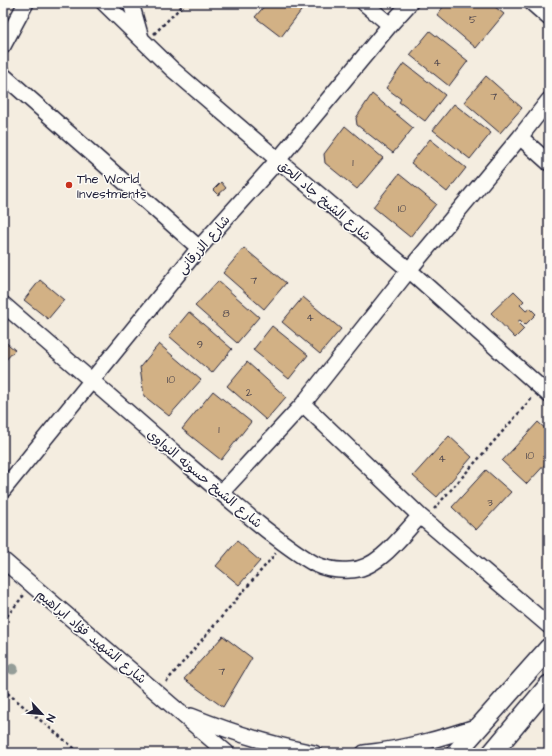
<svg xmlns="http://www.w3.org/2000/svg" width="552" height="756" font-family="'Architects Daughter','Playpen Sans Arabic',sans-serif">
<rect width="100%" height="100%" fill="#f4ede0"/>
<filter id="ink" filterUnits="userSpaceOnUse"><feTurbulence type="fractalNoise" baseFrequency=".025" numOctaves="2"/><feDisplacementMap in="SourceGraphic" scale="8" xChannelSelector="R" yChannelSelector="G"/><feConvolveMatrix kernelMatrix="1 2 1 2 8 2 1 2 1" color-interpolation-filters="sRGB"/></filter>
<g filter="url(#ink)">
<!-- building -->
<path fill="#d2b185" stroke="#22223b" d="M267,3H307L281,37L255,17Z
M446,3H490L504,14L476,48L437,15Z
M430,31L468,61L449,86L410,55Z
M404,63L445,95L425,121L399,102L401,99L386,88Z
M486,76L522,108L500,133L464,102Z
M372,94L413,128L393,153L357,125L356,118Z
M454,104L491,133L470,159L433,130Z
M345,126L383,158L357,189L325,163L324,154Z
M430,139L466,168L447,192L411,163Z
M399,174L436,204L410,237L373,207Z
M221,182L226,188L218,195L213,190Z
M244,248L286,283L264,309L223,273Z
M40,280L64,300L48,319L24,300Z
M218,281L259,317L237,343L195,306Z
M514,291L524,301L520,305L526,311L530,308L536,314L525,325L520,320L517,322L524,329L515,338L491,313Z
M303,297L341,329L320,354L282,322Z
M189,312L232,349L212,373L169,336Z
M272,326L308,355L289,379L253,350Z
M3,340L15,350L3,363Z
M159,344L201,380L169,416L144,396L140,367Z
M247,362L286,397L266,420L227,386Z
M213,391L251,422L221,460L182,429Z
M538,422L549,432V460L527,484L502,461Z
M449,436L472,457L437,497L413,476Z
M486,470L511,492L476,530L452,507Z
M237,541L260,561L239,585L216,566Z
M223,636L252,658L223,707L184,679Z"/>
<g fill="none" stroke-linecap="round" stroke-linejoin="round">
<!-- minor casing -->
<g stroke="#22223b" stroke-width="18">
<path id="minor" d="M104,3L172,69L278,160L409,270L549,395
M131,3L141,38
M364,3L390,25
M532,3L549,18
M3,46L26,3
M3,75L199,248
M520,137L549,163
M3,304C64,357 125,409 186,463C211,484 235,505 260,525C278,539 295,553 315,564C326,569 338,571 350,570C378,570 402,535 420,516
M303,404L420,516L549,626
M3,490L199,248L278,160L390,25L410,3
M221,493L303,404L409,270L520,137L549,100
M3,560L227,753
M191,716C231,732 271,745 314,753
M364,753C405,749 442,738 481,725"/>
</g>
<!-- tertiary casing -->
<g stroke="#22223b" stroke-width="22">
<path id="tertiary" d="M456,753L549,648
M492,753L549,685"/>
</g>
<!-- path -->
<path stroke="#22223b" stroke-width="2.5" stroke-dasharray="3 3" stroke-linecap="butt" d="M154,34L185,3
M434,509L533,397
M3,621L24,595
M166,682L276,553
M3,693L5,691L80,753"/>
<!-- minor -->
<use href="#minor" stroke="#fdfcf7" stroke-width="15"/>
<!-- tertiary -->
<use href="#tertiary" stroke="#fdfcf7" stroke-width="19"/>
</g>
<!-- trees -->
<circle fill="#949d98" cx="13" cy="669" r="5.5"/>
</g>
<!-- markers -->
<circle fill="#c8321e" stroke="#fdfcf7" stroke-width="1.5" cx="69" cy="185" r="4"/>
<g text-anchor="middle" stroke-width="3" stroke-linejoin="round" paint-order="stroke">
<!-- number labels -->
<g font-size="11" fill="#4e464e">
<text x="473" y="23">5</text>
<text x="437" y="66">4</text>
<text x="494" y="100">7</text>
<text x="353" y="166">1</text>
<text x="402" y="212">10</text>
<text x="254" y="284">7</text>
<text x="226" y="317">8</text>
<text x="310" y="321">4</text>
<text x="200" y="348">9</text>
<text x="171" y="383">10</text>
<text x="249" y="396">2</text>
<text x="219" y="433">1</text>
<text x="530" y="459">10</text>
<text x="442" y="462">4</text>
<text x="490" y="506">3</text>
<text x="222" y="675">7</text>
</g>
<!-- poi labels -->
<g font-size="13" fill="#22223b" stroke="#fdfcf7" text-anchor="start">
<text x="77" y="183">The World<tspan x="77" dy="15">Investments</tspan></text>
</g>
<!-- street labels -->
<g font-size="13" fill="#22223b" stroke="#fdfcf7">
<text transform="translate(325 200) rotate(40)" y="5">شارع الشيخ جاد الحق</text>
<text transform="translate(203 244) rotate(-49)" y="5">شارع الزرقانى</text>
<text transform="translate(205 478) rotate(40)" y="5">شارع الشيخ حسونه النواوى</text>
<text transform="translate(92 636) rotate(40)" y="5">شارع الشهيد فؤاد ابراهيم</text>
</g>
</g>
<!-- margin -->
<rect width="552" height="756" fill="none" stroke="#fdfcf7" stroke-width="16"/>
<rect x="8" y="8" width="536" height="740" fill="none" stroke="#22223b" stroke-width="1.5" filter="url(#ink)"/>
<!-- north arrow -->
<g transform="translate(42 714) rotate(116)" stroke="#fdfcf7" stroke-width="3" paint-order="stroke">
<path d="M0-3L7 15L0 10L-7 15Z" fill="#22223b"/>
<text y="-6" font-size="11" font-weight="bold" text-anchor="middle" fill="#22223b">N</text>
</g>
</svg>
